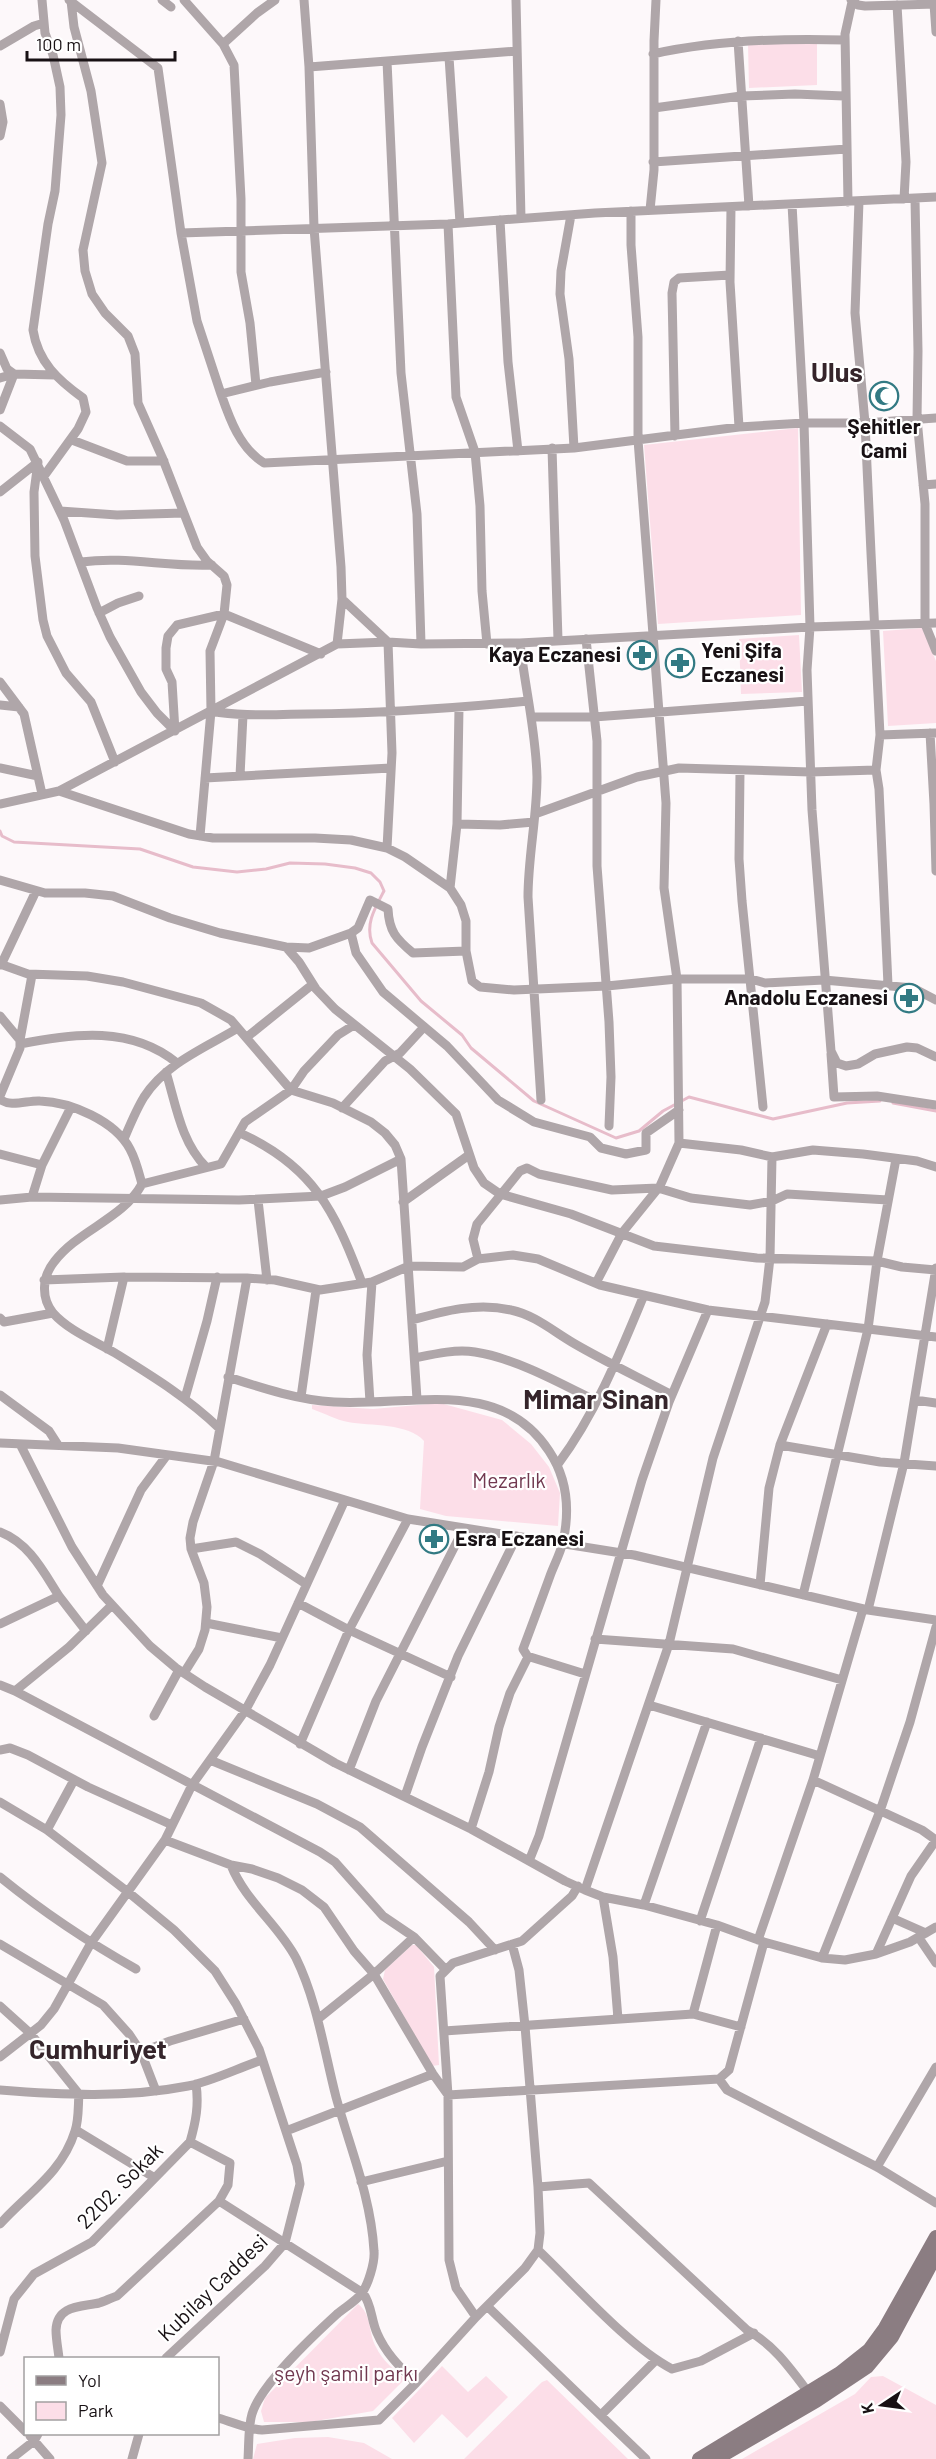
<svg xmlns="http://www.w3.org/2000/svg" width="936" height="2459" font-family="Barlow,sans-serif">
<rect width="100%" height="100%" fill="#fdf8fa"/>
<!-- green -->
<path fill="#fcdee8" d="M817,43V85L749,88L748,44Z
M798,428L801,615L658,624L644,445Z
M922,628L936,661V723L888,726L883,631Z
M799,635L802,692L741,694L739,639Z
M440,1403L502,1420L531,1444L549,1467L560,1493L558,1526L446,1516L420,1509L424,1441C409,1423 370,1426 348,1422C336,1420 324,1413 312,1409V1405L373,1409Z
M412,1945H416L434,1967L439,2065L432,2066L383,1979L385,1970Z
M358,2304C372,2314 368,2333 376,2347C382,2360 394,2370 405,2379L373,2411L310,2422H264L261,2411L265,2398Z
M442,2366L468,2392L486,2376L508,2397L467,2438L442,2414L414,2443L392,2418Z
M883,2376L936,2405V2459H742L855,2394L871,2377Z
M547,2380L628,2459H464L542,2382Z
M328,2437L364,2443L392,2459H253L257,2444L295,2438Z"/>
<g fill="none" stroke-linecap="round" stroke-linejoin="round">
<!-- stream -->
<path stroke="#e7bcca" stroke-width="3" d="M0,831L2,836L14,842L140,849L193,867L237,872L266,869L290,863L325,864L355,868L371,873L380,882L384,891C375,908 365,924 372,943L421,1001L462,1035L471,1048L534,1101L616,1138L639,1131L663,1111L689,1097L773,1119L847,1103L880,1101
M893,1103L936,1111"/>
<!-- street -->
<path stroke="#afa6a9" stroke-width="9" d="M42,0L45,33L53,55L60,87L61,115L55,191L48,224L33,330C38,362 58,380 83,398L86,412L78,429L44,476
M69,0L158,68L181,233L448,224L595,213L936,197
M162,0L171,7
M184,0L223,44L234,65L241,199V272L250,323L256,385
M304,0L309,67L314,228L341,567L342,599L337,644
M516,0L521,218
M851,0L858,5L865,6L936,4
M930,0L934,4L936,32
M71,1L74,27L91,91L102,163L83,250L85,271L92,294L105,313L128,336L135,354L138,403L162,457L197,547L207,561L224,576L227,585L224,614L210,651L211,711L200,836
M897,5L906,162L904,199
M738,41L749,206
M223,44L257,13L275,0
M0,46L34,26L44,23
M653,54C716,40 781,38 845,40
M449,57L460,223
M387,61L401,373L417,514L421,644
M309,67L517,51
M0,104L3,122L0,136
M654,108L741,96L795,94L844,96
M653,162L847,149
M915,199L918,351L917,419L925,504V624L936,651
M859,201L855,313L865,423L871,553L880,735L876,770L879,789L888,985
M848,202L845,34L852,2
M792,204L804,423L810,627L807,670L812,810L831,1051L837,1063L846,1066L858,1064L875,1054L907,1047L917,1048L936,1057
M731,207L730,282L739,427
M650,210L654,170V41L656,0
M571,215L561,271L560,294L569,359L574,448
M500,220L508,362L518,451
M448,224L456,397L475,452L480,506L482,591L487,644
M181,233L197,321L221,394L270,382L326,372
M0,353L7,369L14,374L55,375
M0,378L14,374
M221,394C230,420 240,448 264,463L574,448L739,427L804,423H865L936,418
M0,410L14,374
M0,426L30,449L64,520L97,608L110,637L141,692L157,713L175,731
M675,436L672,293L674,282L679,278L730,275
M72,440L127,461H164
M552,448L558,640
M38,462L34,492L35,556L43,620L47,636L66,673L91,702L115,762
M923,485L936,484
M0,492L38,462
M60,511L117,515L183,513
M81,562C127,556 166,567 212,565
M342,599L388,642L392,753L387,848
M99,613L118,603L139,596
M586,639L597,741V866L609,1022L611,1077L609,1126
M520,643C525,688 536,732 537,777C537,817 528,857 528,897L541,1100
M0,682L24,714L42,794
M0,705L19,707
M211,711C243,717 275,714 308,714C381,713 455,708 528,701
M531,717H594L808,701
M175,731L172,682L166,669V648L168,636L177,625L224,614L321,654
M930,733L934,804
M880,735L935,733
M0,768L38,776
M740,771L739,859L742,901L763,1107
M240,776L243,715
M205,778L391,768
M59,791L189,834L213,838H315L351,840L387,848L405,857L450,888L461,905L466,921V951L472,981L480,987L514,990L607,986L677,979H751L765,983L824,980L913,988L936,1000
M936,803L934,804L936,871
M0,804L59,791L337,644L388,642L421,644L520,643L810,627L936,623
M535,814L637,777L679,768L810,772L876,770
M457,824L500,825L534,822
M0,880L45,893H85L113,896L170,918L220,933L286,947L309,948L351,933
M450,888L457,824L459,708
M286,947L299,962L316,989L335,1009L410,1069L456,1114L474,1168L484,1183L500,1194L571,1214L654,1246L757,1258L877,1261L902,1267L936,1270
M466,951L413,953C396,939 389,931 388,909L370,900L358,928L351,933L356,953L383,992L447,1046L498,1100L534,1122L590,1137L601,1148L626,1154L646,1150V1133L679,1110
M0,964L28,974L87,976L123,982L201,1003L231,1020L291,1090L333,1103L371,1122L385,1133L395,1145L401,1159L417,1399
M1,965L36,891
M0,1016L20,1040V1048L0,1096
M247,1037L313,984
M20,1040L32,975
M20,1044C74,1033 132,1026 177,1063
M831,1054L834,1097L877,1096L936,1105
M166,1072C176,1105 181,1142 206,1167
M0,1099C10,1108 28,1100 40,1101C71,1102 115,1121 130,1149C136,1160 139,1173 142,1184
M342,1108L385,1061L400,1053L424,1027
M240,1133C313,1166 335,1211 362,1283
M124,1139C130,1125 136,1110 144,1097C166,1063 205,1048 238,1028
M679,1143L741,1150L772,1157L813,1150L863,1154L917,1161L936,1167
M0,1154L42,1165
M32,1197L42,1165L71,1107
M0,1200L32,1197L239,1200L321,1196L345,1187L401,1159
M258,1200L267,1280
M403,1202L469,1155
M478,1259L473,1239L477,1224L520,1171L527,1168L539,1174L612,1190L658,1188L691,1198L750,1205L772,1201L787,1194L888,1200
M44,1280L124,1277L247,1278
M596,1283L622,1233L660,1186L679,1143L677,979L664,888L666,803L638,440V337L631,245V211
M0,1318L4,1322L53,1313
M412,1320C444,1311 477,1302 511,1310C535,1315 554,1332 575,1344C606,1362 640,1378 672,1395
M107,1349L124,1277
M415,1358C434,1354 455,1349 475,1352C515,1358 560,1383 596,1401
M228,1377C262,1388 298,1400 334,1402C407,1407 500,1375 549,1451C567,1478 570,1510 563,1542C560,1554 554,1565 550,1576C541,1601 532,1625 523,1649L528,1657L510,1693L499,1727L489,1772L471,1829
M0,1395L49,1431L58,1445
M301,1397L316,1290
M185,1398L207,1321L217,1277
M915,1400L936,1403
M370,1402L367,1355L372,1282
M219,1428C188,1398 152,1376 115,1353C95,1341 69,1331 53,1313C41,1298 42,1277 54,1262C78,1230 123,1219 142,1184L221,1164L245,1122L291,1090L304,1071L338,1035L354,1025
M0,1443L118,1448L219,1462L408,1519L634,1555L868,1610L936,1620
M20,1444L72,1547L103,1595L150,1646L176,1668L205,1687L335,1763L471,1829L565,1881L585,1890L603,1897L644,1905L717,1925L764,1942L822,1958L845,1960L876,1954L910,1942L936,1927
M780,1445L827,1324
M558,1464C596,1413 620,1353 644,1295
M0,1532C29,1543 43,1571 59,1596
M191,1549L236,1542L260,1554L306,1584
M760,1585L769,1488L780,1445L880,1462L936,1466
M97,1586L141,1490L167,1455
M803,1595L868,1329L877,1261L896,1159
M298,1603L349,1630L451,1677
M868,1610L904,1463L936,1268
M206,1623L282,1638
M0,1624L59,1596L86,1631
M595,1639L733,1649L842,1680
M527,1656L585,1674
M184,1673L199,1649L205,1630L207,1607L204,1583L191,1549L190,1538L193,1522L214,1461L247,1278L275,1280L320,1290L372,1282L409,1266L463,1267L478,1259L513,1255L538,1259L600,1285L708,1310L936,1337
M0,1685L15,1691L320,1852L335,1862L383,1916L414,1937L446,1970
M15,1691L69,1647L112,1605
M649,1705L820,1756
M154,1716L179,1670
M300,1744L349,1630L408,1519
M0,1750L10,1748L28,1755L88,1787L172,1825
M210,1760L317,1804L360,1827L469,1922L495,1950
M349,1770L376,1701L464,1528
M813,1780L922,1830L936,1840
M405,1796L422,1747L458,1656L517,1536
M0,1802L47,1830L128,1892L174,1930L215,1971L236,2004L259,2049L297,2165L300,2184L285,2243L265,2266L166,2358
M47,1830L74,1780
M165,1840L231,1865L252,1869L278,1878L302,1890L324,1907L354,1951L374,1974L433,2074L448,2095
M529,1861L539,1836L642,1480L669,1402L708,1310
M231,1865C245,1901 278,1924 296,1958C317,2001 324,2050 336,2097C350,2148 371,2197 374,2251C375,2262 368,2286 361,2294C355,2302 345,2307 337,2314C313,2336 261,2384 252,2414C248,2427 249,2445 248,2459
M0,1877C43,1912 88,1942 136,1969
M585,1890L669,1644L713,1458L765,1302L770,1258L772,1157
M603,1897L613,1957L618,2019
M644,1905L707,1722
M892,1918L926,1933
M700,1921L761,1738
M919,1938L936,1963
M758,1940L813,1780L863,1609
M0,1944L103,2005L129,2034L141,2052L156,2091
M876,1954L911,1876L936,1840
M822,1958L880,1811L910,1722L936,1627
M0,2006L30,2033L79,2094C78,2105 79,2120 75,2131C62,2173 28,2193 0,2224
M693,2014L717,1925
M318,2019L374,1974L414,1937
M444,2031L693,2014L741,2027
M141,2052L170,2041L244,2019
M0,2057L41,2025L54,2009L91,1943L165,1840L192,1785L245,1711L270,1665L345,1500
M719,2079L727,2090L877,2167L936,2203
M0,2090C62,2095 127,2098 188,2086C213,2081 238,2068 262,2060
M448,2095L719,2079L729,2070L764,1942
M76,2130L155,2178
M286,2131L433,2074
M877,2167L936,2067
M361,2182L448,2161
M538,2187L589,2183L747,2330C773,2344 790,2368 808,2392
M219,2201L363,2293C372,2305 371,2320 377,2333C386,2354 401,2368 416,2383L476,2317L525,2268L538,2250L540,2233L538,2187L525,2026L519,1970L512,1944
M538,2250C575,2285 628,2346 672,2369L701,2361L754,2333
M487,2306L646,2459
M476,2317L456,2288L449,2260L448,2095L440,1976L453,1963L522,1941L572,1896L578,1886
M0,2352L14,2299L34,2274L92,2242L190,2142C196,2121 199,2105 196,2084
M59,2358C58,2349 56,2339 56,2330C57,2305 81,2307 99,2303C105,2301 111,2298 117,2296L219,2201L228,2185L230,2163L190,2142
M0,2406L26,2432
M601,2415L656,2360
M218,2418C233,2422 246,2429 262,2430L379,2420L416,2383
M30,2436L50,2459
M11,2459L34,2441L38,2434
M132,2459L139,2434"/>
<!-- secondary -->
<path stroke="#8b7d82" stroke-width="14" d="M699,2459L840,2373L869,2350L885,2328L936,2237
M716,2459L816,2401L867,2367L892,2337L936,2255"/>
</g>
<!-- icons -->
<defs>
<g id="mosque-ring" transform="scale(1.5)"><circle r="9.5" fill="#fff" stroke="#327a83" stroke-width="1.5"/><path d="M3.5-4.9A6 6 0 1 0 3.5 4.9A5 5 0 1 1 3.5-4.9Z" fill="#327a83"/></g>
<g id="pharmacy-ring" transform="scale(1.5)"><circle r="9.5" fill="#fff" stroke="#327a83" stroke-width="1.5"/><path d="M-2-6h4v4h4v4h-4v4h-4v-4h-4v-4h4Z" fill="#327a83"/></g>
</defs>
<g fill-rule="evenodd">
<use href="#mosque-ring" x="884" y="396"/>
<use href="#pharmacy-ring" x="642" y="655"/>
<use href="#pharmacy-ring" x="680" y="663"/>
<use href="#pharmacy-ring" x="909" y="998"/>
<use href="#pharmacy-ring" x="434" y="1539"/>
</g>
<g text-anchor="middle" stroke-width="4.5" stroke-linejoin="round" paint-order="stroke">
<!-- poi labels -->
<g font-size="21" font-weight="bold" fill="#181114" stroke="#fff" text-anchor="start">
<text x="884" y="434" text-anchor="middle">Şehitler<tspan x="884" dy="24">Cami</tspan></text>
<text x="701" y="658">Yeni Şifa<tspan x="701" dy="24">Eczanesi</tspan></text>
<text x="621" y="662" text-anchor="end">Kaya Eczanesi</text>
<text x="888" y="1005" text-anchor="end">Anadolu Eczanesi</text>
<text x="455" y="1546">Esra Eczanesi</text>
</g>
<!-- park labels -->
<g font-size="21" fill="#713950" stroke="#fff">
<text x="509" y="1488">Mezarlık</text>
<text x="346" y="2381">şeyh şamil parkı</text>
</g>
<!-- street labels -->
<g font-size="21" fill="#181114" stroke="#fff">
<text transform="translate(120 2186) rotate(-45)" y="7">2202. Sokak</text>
<text transform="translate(213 2288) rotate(-44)" y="7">Kubilay Caddesi</text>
</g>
<!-- district labels -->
<g font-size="27" font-weight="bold" fill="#35252b" stroke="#fff">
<text x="837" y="382">Ulus</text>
<text x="596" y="1409">Mimar Sinan</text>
<text x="98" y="2059">Cumhuriyet</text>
</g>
</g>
<!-- legend -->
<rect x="24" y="2357" width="195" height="78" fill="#ffffff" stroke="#a3a0a1" stroke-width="1.5"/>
<rect x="36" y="2376" width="30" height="9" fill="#8b7d82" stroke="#a3a0a1" stroke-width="1.5"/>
<text x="78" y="2387" font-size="18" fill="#181114">Yol</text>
<rect x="36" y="2402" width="30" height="18" fill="#fcdee8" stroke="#a3a0a1" stroke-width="1.5"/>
<text x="78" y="2417" font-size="18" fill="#181114">Park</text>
<!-- north arrow -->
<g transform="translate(882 2405) rotate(257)" stroke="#ffffff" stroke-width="4.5" paint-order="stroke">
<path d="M0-4.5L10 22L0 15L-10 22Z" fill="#181114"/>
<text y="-9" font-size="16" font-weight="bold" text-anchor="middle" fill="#181114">K</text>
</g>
<!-- scale -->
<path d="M27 51v9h148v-9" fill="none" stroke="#181114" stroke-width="3"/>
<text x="36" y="51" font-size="18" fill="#181114" stroke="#ffffff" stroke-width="4.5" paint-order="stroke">100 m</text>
</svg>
